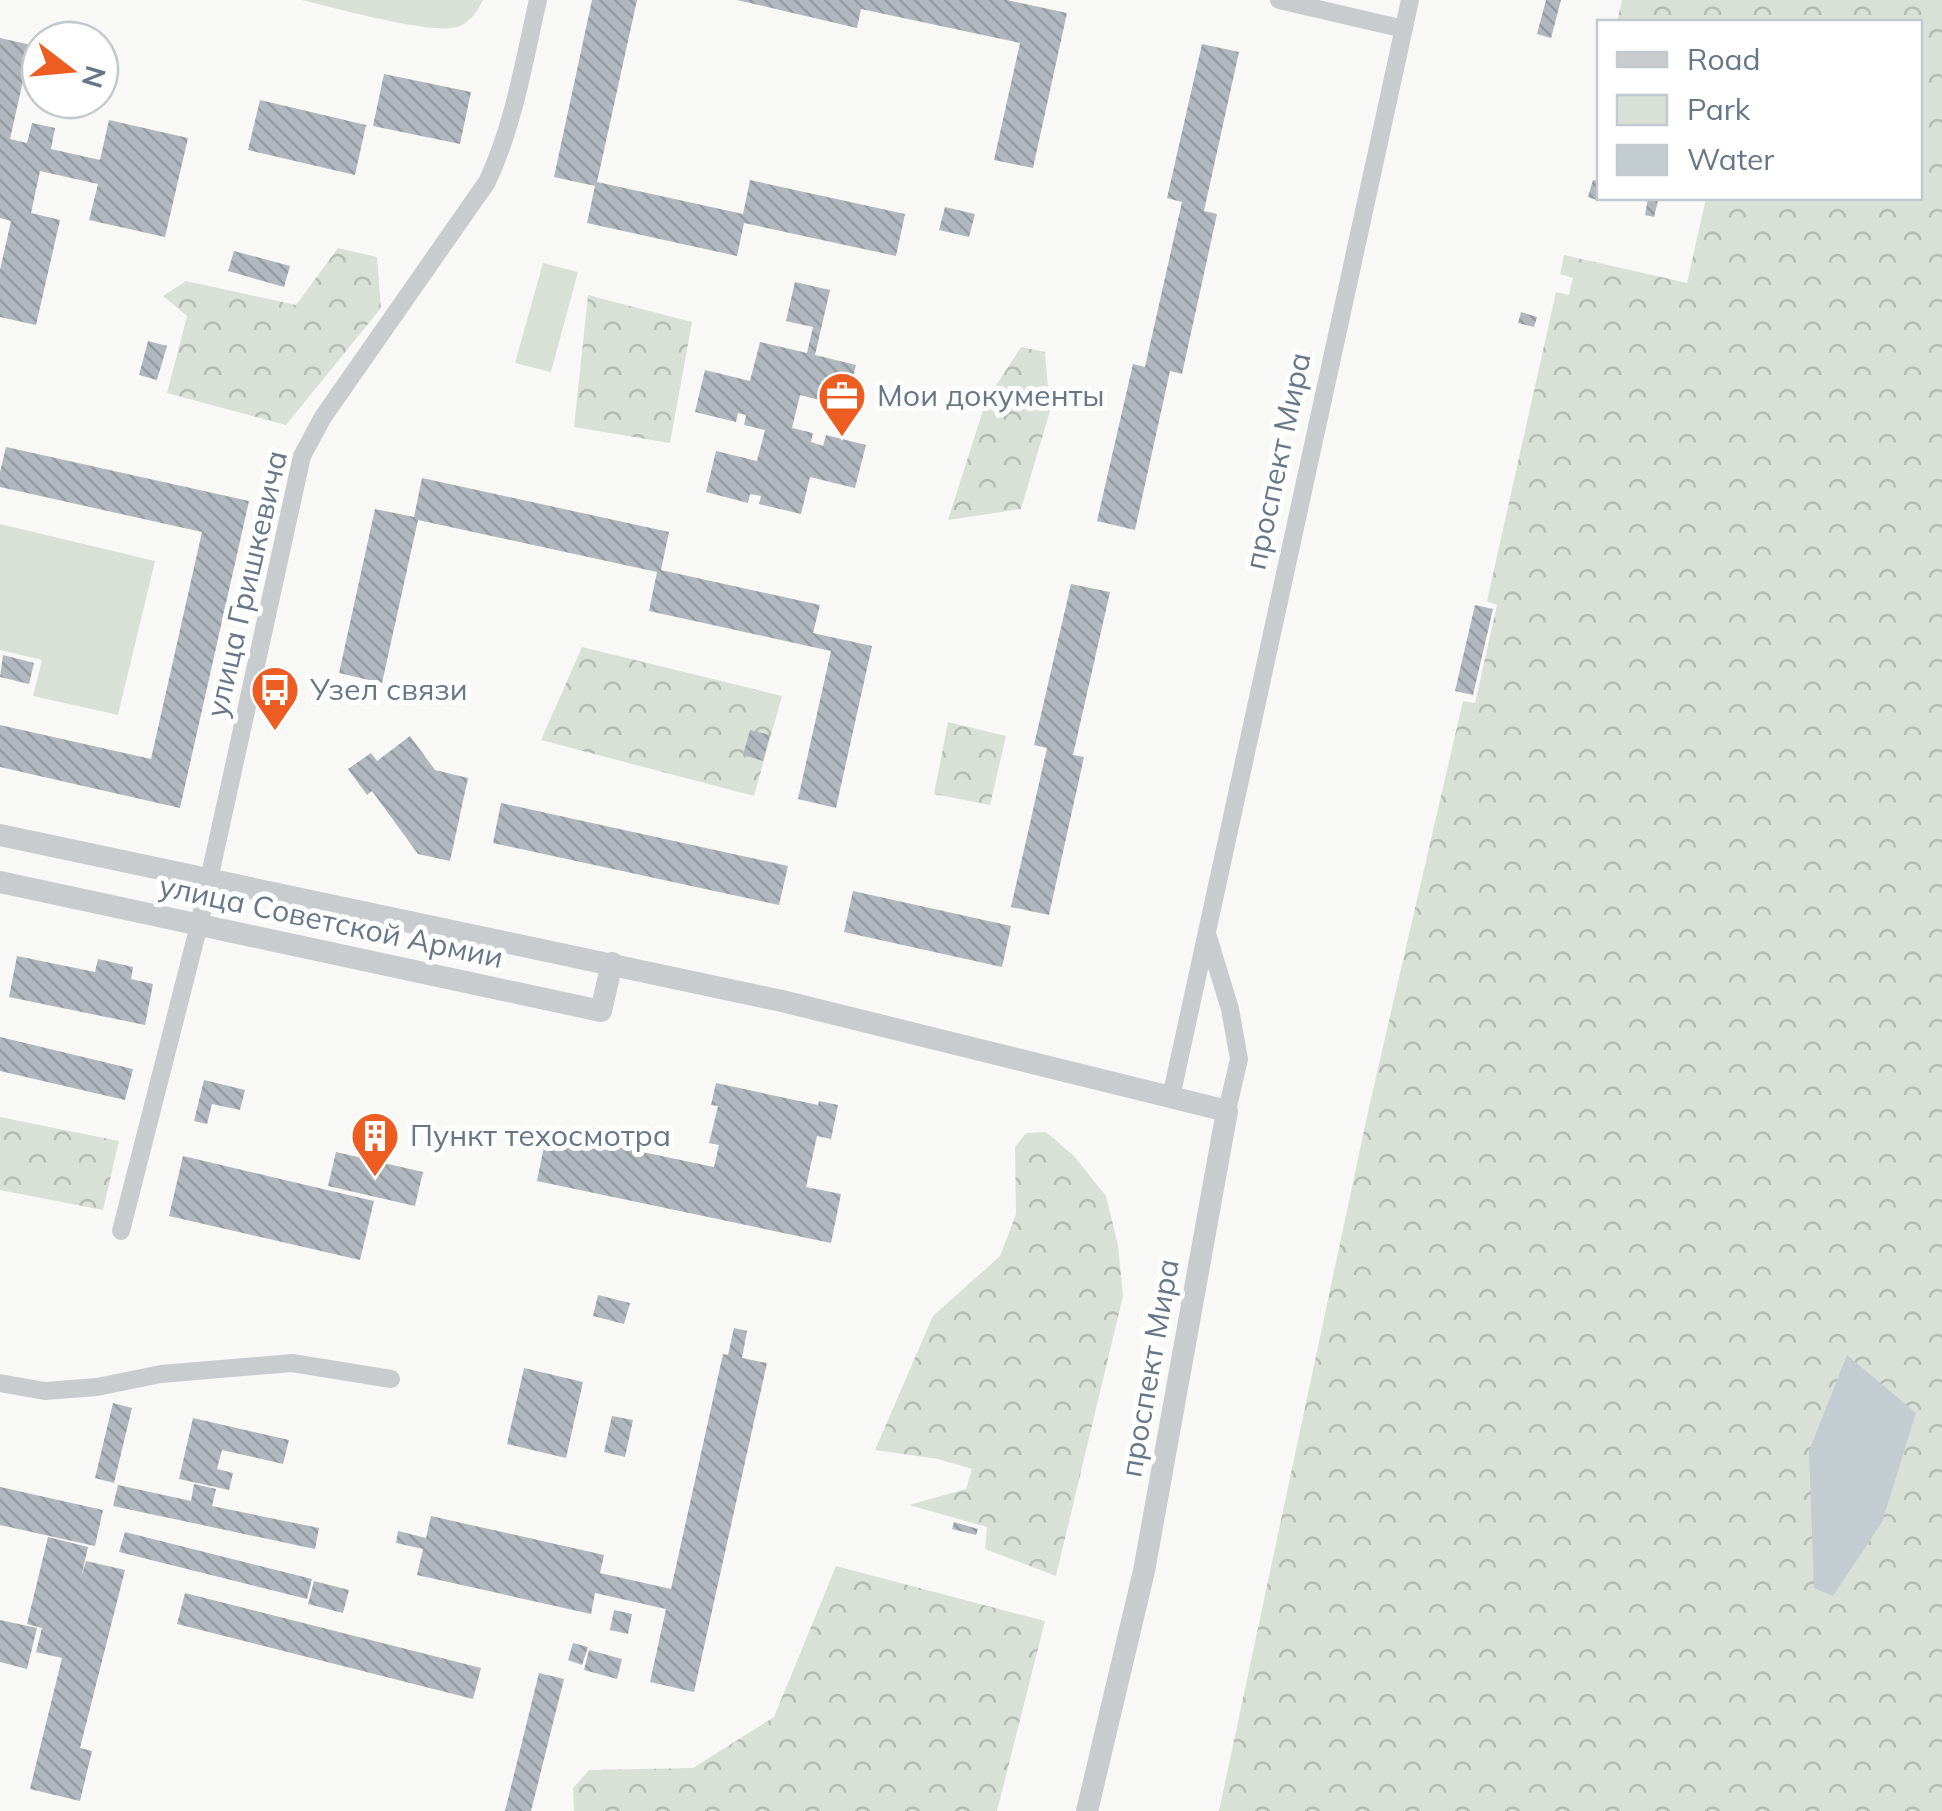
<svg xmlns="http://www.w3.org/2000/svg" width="1942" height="1811" font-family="Mulish,sans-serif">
<defs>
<pattern id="forest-crowns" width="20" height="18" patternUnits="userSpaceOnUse" patternTransform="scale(2.5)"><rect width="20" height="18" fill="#d9e1d6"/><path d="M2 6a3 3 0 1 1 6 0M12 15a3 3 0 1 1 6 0" fill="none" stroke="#b4bbb3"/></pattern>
<pattern id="building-back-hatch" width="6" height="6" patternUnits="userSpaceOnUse" patternTransform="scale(2.5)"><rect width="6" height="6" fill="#b0b7be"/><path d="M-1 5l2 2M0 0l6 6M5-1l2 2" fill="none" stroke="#939aa0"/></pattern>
</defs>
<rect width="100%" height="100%" fill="#f8f9f6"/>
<!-- forest -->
<path fill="url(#forest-crowns)" d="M1622,0H1942V1811H1219L1369,1107L1463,701L1475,703L1497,605L1487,601L1556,292L1569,295L1573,278L1560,274L1564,255L1687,283L1706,198H1920V22H1617Z
M338,248L377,257L381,308L286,425L167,393L187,316L163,296L186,281L296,305Z
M588,295L692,322L670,443L574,427Z
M1021,347L1045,352L1050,411L1021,509L948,520L986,401Z
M582,647L782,696L754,796L541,740Z
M948,722L1006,736L990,805L934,794Z
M0,1117L119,1141L103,1210L0,1190Z
M1046,1132L1074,1156L1106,1196L1118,1245L1123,1296L1056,1576L985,1549L987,1527L909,1505L966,1489L972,1469L938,1459L875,1450L933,1316L1000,1256L1016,1214L1015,1147L1026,1133Z
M836,1566L1045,1621L997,1811H574L573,1788L589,1770L693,1768L774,1717Z"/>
<!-- green -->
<path fill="#d9e1d6" d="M301,0H483C477,12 470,23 457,27C430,35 333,7 301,0Z
M543,263L578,272L551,372L515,363Z
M0,524L155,561L118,715L33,696L42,660L0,650Z"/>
<!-- water -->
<path fill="#c2ccd1" d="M1847,1355L1916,1413L1882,1522L1833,1596L1814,1588L1809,1451Z"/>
<!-- building -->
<path fill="url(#building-back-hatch)" d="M592,0H637L597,182L743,214L750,180L905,214L896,256L744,223L737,256L587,223L595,186L554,177Z
M737,0H1007L1067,13L1033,168L994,160L1020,43L861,9L857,28Z
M1546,0H1561L1551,38L1537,34Z
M0,38L31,45L10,139L27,143L32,123L55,128L51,149L100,160L109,120L188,138L165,237L89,220L98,184L40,171L31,213L60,220L36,325L0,317V270L11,221L0,218Z
M1202,44L1239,52L1204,211L1217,214L1182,374L1170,371L1135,530L1097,521L1133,364L1145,367L1182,202L1167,198Z
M384,74L471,92L460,144L373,126Z
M260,100L366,125L355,175L248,150Z
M1593,180L1600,182V201L1588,197Z
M1648,198L1658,201L1654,217L1645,215Z
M945,207L975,214L969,237L939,230Z
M234,251L290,266L284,287L228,271Z
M795,282L830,290L815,355L856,365L846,407L800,395L792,428L813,433L811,442L823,446L826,435L866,445L855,488L810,477L801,514L759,504L761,496L750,494L748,503L706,492L716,451L757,461L765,430L744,425L746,415L738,413L736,422L695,412L705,370L750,381L760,342L807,353L813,327L786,321Z
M1521,312L1537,317L1534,327L1518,323Z
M148,341L167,346L157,380L139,375Z
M6,447L249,501L180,808L0,767V725L151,759L202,532L0,487V472Z
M422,478L669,532L661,570L820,605L813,633L872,646L836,808L798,799L831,651L649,611L657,572L418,520L382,683L339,673L375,509L414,517Z
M1071,584L1110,592L1073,755L1084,757L1049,915L1011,907L1047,748L1034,745Z
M1475,605L1493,609L1473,695L1455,691Z
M3,655L34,663L29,684L0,677Z
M750,730L770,735L763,761L743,755Z
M410,736L435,770L468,778L450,861L418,854L372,791L367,795L348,769L371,753L377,761Z
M501,803L788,866L779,905L493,843Z
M853,891L1011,926L1002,967L844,932Z
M17,956L95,972L98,959L133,967L131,979L153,984L145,1025L9,997Z
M0,1037L133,1069L125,1100L0,1071Z
M204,1080L245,1090L240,1110L212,1104L207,1124L194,1121Z
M716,1083L818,1105L819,1101L838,1105L831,1139L817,1136L806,1187L841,1194L831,1243L537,1181L547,1132L714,1167L719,1145L709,1143L718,1106L711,1105Z
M336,1152L423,1172L415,1206L328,1186Z
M183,1156L374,1201L360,1260L169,1216Z
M598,1295L630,1303L624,1324L593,1316Z
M734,1328L747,1331L742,1358L767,1363L694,1692L650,1682L666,1609L595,1593L591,1614L417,1575L423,1549L396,1543L398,1531L426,1538L431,1516L604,1555L600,1573L671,1589L723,1354L728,1355Z
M524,1368L583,1382L566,1458L507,1444Z
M113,1403L132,1408L114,1483L95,1478Z
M612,1416L633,1420L625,1457L604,1452Z
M193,1418L289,1440L283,1464L222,1450L217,1469L233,1473L229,1490L179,1479Z
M194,1484L216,1489L212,1506L319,1528L315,1549L113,1506L118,1485L191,1501Z
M0,1487L103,1510L95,1546L0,1525Z
M954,1522L978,1529L976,1535L952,1529Z
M125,1532L312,1579L307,1599L119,1552Z
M48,1537L88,1547L81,1578L86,1561L125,1570L80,1748L92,1751L80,1801L30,1789L62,1658L36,1652L42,1628L27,1624Z
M314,1581L349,1590L343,1613L308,1604Z
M185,1593L481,1668L473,1699L177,1624Z
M614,1610L632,1614L628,1634L610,1630Z
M0,1620L37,1628L27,1669L0,1662Z
M573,1643L588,1647L582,1665L568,1660Z
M589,1650L622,1659L617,1679L584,1670Z
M539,1673L564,1679L531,1811H505Z"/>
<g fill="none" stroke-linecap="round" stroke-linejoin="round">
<!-- minor -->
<path stroke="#c8cccf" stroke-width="18" d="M1279,0L1404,29
M1208,937L1230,1009L1239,1059L1227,1111
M1171,1097L1410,0
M121,1231L199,925L302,456L323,417L487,182C514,125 524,61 538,0
M0,1383L45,1391L97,1387L161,1374L292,1363L391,1379"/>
<!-- tertiary -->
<path stroke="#c8cccf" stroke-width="22" d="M0,835L782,1001L1227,1111L1144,1571L1087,1811
M0,882L601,1011L612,963"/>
</g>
<!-- icons -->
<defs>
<g id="office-pin" transform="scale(2.5)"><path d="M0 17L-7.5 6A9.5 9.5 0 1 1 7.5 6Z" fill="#ed5d21" stroke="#fff"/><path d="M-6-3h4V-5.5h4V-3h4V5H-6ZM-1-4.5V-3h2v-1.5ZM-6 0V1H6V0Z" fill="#fff"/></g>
<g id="bus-pin" transform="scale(2.5)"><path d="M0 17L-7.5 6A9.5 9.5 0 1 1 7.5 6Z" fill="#ed5d21" stroke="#fff"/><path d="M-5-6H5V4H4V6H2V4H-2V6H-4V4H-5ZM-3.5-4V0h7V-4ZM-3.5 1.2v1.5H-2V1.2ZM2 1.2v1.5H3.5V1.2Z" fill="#fff"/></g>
<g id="building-pin" transform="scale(2.5)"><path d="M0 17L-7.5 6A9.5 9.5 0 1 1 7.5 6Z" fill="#ed5d21" stroke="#fff"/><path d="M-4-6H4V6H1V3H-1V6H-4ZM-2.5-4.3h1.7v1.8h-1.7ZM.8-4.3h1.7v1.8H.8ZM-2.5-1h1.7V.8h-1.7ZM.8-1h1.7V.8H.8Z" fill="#fff"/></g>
</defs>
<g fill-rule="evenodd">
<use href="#office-pin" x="842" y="396"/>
<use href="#bus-pin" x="275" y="690"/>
<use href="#building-pin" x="375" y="1136"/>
</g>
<g text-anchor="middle" stroke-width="10" stroke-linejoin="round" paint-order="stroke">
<!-- poi labels -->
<g font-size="30" fill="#678" stroke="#fff" text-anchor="start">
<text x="877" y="406">Мои документы</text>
<text x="310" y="700">Узел связи</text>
<text x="410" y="1146">Пункт техосмотра</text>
</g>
<!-- street labels -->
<g font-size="30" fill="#678" stroke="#fff">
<text transform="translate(1278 461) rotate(-78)" y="10">проспект Мира</text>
<text transform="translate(247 584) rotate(-77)" y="10">улица Гришкевича</text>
<text transform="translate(331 922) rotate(12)" y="10">улица Советской Армии</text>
<text transform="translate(1150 1368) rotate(-80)" y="10">проспект Мира</text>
</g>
</g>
<!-- legend -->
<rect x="1597" y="20" width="325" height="180" fill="#ffffff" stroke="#c2c9cf" stroke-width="2.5"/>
<rect x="1617" y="52" width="50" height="15" fill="#c8cccf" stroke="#c2c9cf" stroke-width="2.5"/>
<text x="1687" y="70" font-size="30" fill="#667788">Road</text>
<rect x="1617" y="95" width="50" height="30" fill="#d9e1d6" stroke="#c2c9cf" stroke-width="2.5"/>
<text x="1687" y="120" font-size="30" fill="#667788">Park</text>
<rect x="1617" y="145" width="50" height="30" fill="#c2ccd1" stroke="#c2c9cf" stroke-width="2.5"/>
<text x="1687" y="170" font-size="30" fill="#667788">Water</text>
<!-- north arrow -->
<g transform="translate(70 70) rotate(106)"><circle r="48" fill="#ffffff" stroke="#c2c9cf" stroke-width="2.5"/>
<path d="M0-8L18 38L0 25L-18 38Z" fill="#ed5d21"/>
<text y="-15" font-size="28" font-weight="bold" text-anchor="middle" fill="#667788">N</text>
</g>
</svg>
